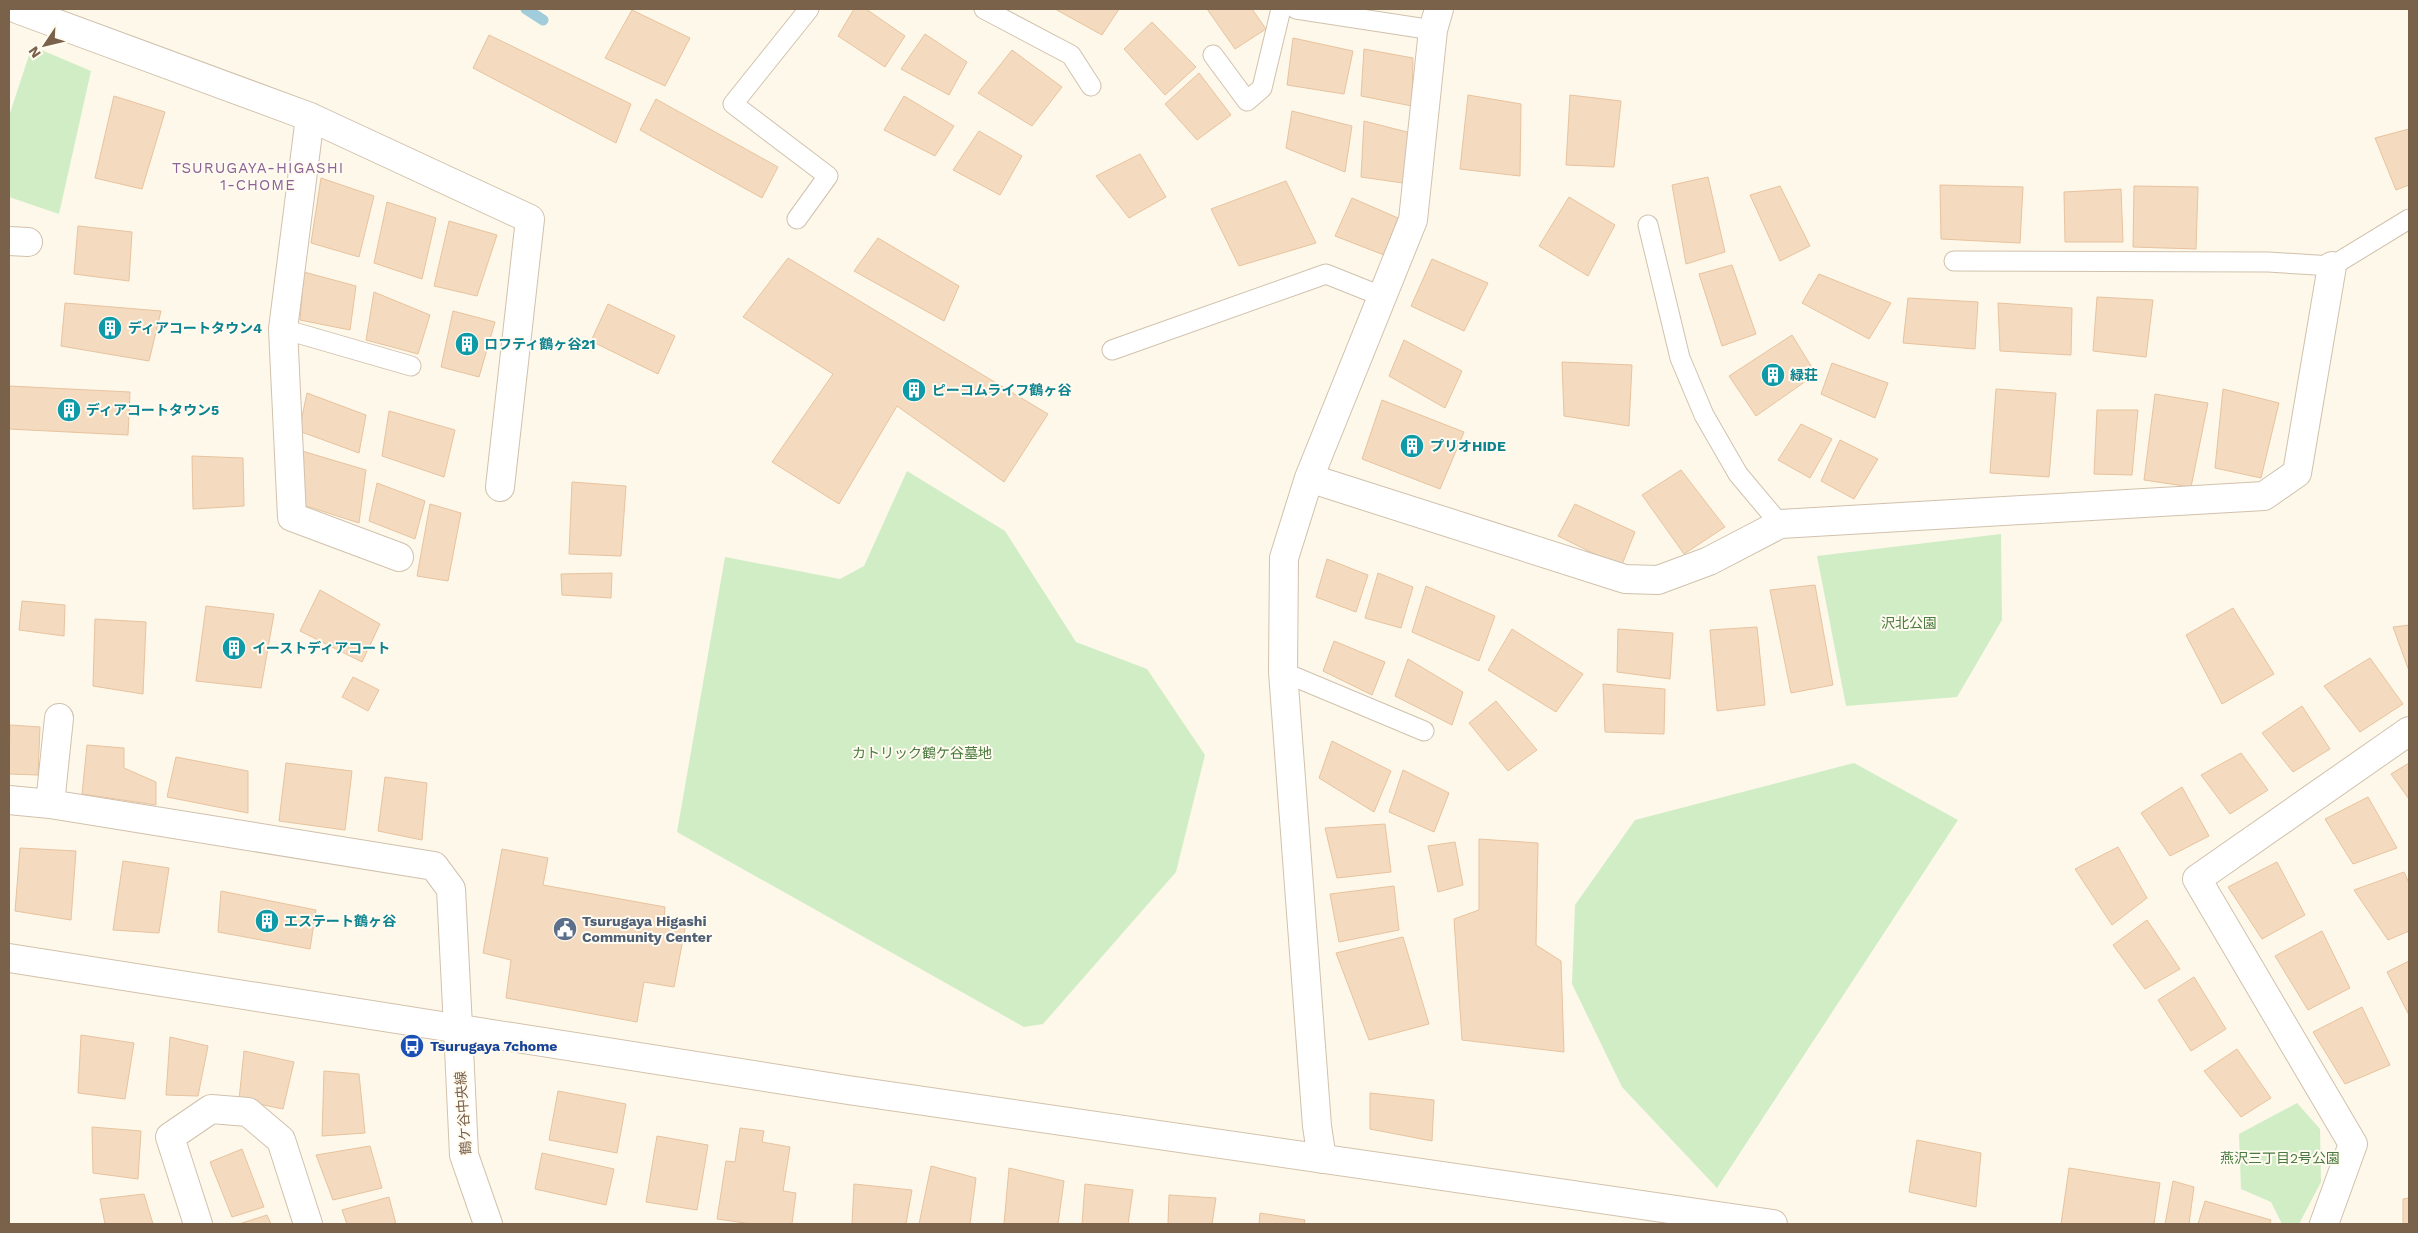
<svg xmlns="http://www.w3.org/2000/svg" width="2418" height="1233" font-family="'Work Sans','Noto Sans JP',sans-serif">
<rect width="100%" height="100%" fill="#fdf8e9"/>
<!-- green -->
<path fill="#d1edc6" d="M32,46L91,71L59,214L9,197V116Z
M907,471L1005,531L1076,642L1147,669L1205,755L1176,872L1043,1024L1024,1027L677,832L725,557L840,579L864,566Z
M2001,534L2002,620L1957,697L1846,706L1817,556Z
M1854,763L1958,820L1717,1188L1622,1087L1572,984L1575,905L1635,820Z
M2297,1103L2320,1129L2321,1182L2299,1224H2282L2271,1202L2241,1189L2239,1134Z"/>
<g fill="none" stroke-linecap="round" stroke-linejoin="round">
<!-- stream -->
<path stroke="#a1ccdb" stroke-width="11" d="M526,9L543,20"/>
</g>
<!-- building -->
<path fill="#f4dabf" stroke="#e8c39e" d="M854,9H866L905,36L885,67L838,36Z
M1055,9H1119L1102,35Z
M1207,9H1252L1266,29L1235,49Z
M632,10L690,38L665,86L605,58Z
M1152,22L1196,67L1165,95L1124,49Z
M925,34L967,62L949,95L901,69Z
M489,35L631,104L616,143L473,68Z
M1293,38L1353,51L1344,94L1287,85Z
M1364,49L1413,58L1412,106L1361,96Z
M1012,50L1062,87L1032,126L978,93Z
M1199,73L1231,115L1197,140L1165,104Z
M1468,95L1521,104L1520,176L1460,169Z
M1570,95L1621,101L1614,167L1566,165Z
M114,96L165,112L142,189L95,178Z
M904,96L954,126L935,156L884,130Z
M656,99L778,167L762,198L640,130Z
M1292,111L1352,126L1345,172L1286,148Z
M1364,121L1411,133L1403,183L1361,177Z
M2409,129V185L2396,190L2375,138Z
M979,131L1022,156L1000,195L953,170Z
M1140,154L1166,197L1129,218L1096,176Z
M1708,177L1725,252L1686,264L1672,185Z
M321,178L374,196L359,257L311,243Z
M1286,181L1316,243L1239,266L1211,209Z
M1940,185L2023,187L2020,243L1941,239Z
M1780,186L1810,246L1780,261L1750,195Z
M2134,186L2198,187L2196,249L2133,247Z
M2121,189L2123,242H2065L2064,192Z
M1569,197L1615,225L1588,276L1539,246Z
M1352,198L1398,218L1384,255L1335,236Z
M387,202L436,218L422,279L374,263Z
M449,221L497,235L477,296L434,286Z
M78,226L132,232L129,281L74,274Z
M878,238L959,286L944,321L854,271Z
M788,258L1048,414L1004,482L897,406L839,504L772,462L833,374L743,317Z
M1432,259L1488,283L1464,331L1411,306Z
M1732,265L1756,334L1722,346L1699,274Z
M304,272L356,286L350,330L300,320Z
M1819,274L1891,303L1869,339L1802,303Z
M374,292L430,315L418,354L366,340Z
M2097,297L2153,300L2146,357L2093,351Z
M1908,298L1978,302L1975,349L1903,343Z
M65,303L161,311L149,361L61,346Z
M1998,303L2072,308L2071,355L2000,351Z
M608,304L675,336L658,374L591,341Z
M453,311L495,322L479,377L441,367Z
M1792,335L1816,374L1756,416L1729,376Z
M1404,340L1462,371L1445,408L1389,376Z
M1562,362L1632,365L1629,426L1564,416Z
M1832,363L1888,383L1875,418L1821,394Z
M9,386L130,392L128,435L9,429Z
M1996,389L2056,393L2049,477L1990,473Z
M2223,389L2279,403L2261,478L2215,468Z
M307,393L366,415L359,453L299,431Z
M2155,394L2208,403L2191,487L2144,480Z
M1382,400L1464,432L1440,489L1362,459Z
M2097,410H2138L2132,475L2094,474Z
M389,411L455,430L444,477L382,456Z
M1801,424L1832,439L1810,478L1778,460Z
M1840,440L1878,459L1854,499L1821,481Z
M302,451L366,470L359,523L300,504Z
M192,456L243,458L244,506L193,509Z
M1681,470L1725,527L1684,554L1642,495Z
M572,482L626,486L621,556L569,554Z
M377,483L425,501L415,539L369,521Z
M430,504L461,513L448,581L417,576Z
M1575,504L1635,532L1621,567L1558,536Z
M1327,559L1368,575L1356,612L1316,597Z
M612,573L611,598L562,595L561,574Z
M1378,573L1413,587L1401,628L1365,618Z
M1815,585L1833,685L1791,693L1770,590Z
M1426,586L1495,616L1479,661L1412,632Z
M320,590L380,624L362,662L300,631Z
M22,601L65,605L64,636L19,630Z
M206,606L274,614L261,688L196,681Z
M2233,608L2274,674L2222,704L2186,635Z
M95,619L146,622L143,694L93,686Z
M2409,625V671L2393,627Z
M1757,627L1765,705L1717,711L1710,630Z
M1512,629L1583,674L1556,712L1488,670Z
M1618,629L1673,633L1670,679L1617,672Z
M1334,641L1385,662L1372,695L1323,671Z
M2370,658L2403,704L2360,732L2324,686Z
M1408,659L1463,692L1452,725L1395,696Z
M353,677L379,690L368,711L342,697Z
M1603,684L1665,689L1664,734L1605,732Z
M1496,701L1537,750L1508,771L1469,723Z
M2302,706L2330,749L2293,772L2262,733Z
M10,725L40,727L38,775L9,774Z
M1332,741L1391,771L1374,812L1319,778Z
M87,745L124,748V768L156,782V805L82,794Z
M2241,753L2268,790L2230,814L2201,775Z
M176,757L248,771V813L167,797Z
M286,763L352,771L345,830L279,821Z
M2409,763V799L2391,774Z
M1403,770L1449,793L1434,832L1389,812Z
M385,777L427,783L422,840L378,831Z
M2182,787L2209,836L2170,856L2141,813Z
M2368,797L2397,848L2353,864L2325,819Z
M1385,824L1391,872L1337,878L1325,828Z
M1479,839L1538,843L1536,945L1561,961L1564,1052L1462,1040L1454,919L1479,910Z
M1455,842L1463,885L1438,892L1428,846Z
M2118,847L2147,898L2112,925L2075,869Z
M20,848L76,851L71,920L15,911Z
M502,849L548,858L543,885L665,907L664,918L686,923L674,987L644,982L637,1022L506,998L511,960L483,953Z
M123,861L169,868L159,933L113,930Z
M2277,862L2305,915L2262,939L2228,887Z
M2404,872L2409,883V931L2388,940L2354,890Z
M1394,886L1399,930L1339,942L1330,894Z
M221,891L316,910L310,949L218,932Z
M2147,920L2180,969L2145,989L2113,945Z
M2322,931L2350,988L2308,1010L2275,956Z
M1403,937L1429,1024L1369,1040L1336,953Z
M2409,961V1015L2387,972Z
M2194,977L2226,1029L2191,1051L2158,1000Z
M2362,1007L2390,1065L2345,1084L2313,1032Z
M81,1035L134,1043L125,1099L78,1093Z
M170,1037L208,1046L198,1096L166,1095Z
M2237,1049L2271,1098L2241,1117L2204,1071Z
M244,1051L294,1062L283,1109L239,1100Z
M324,1071L359,1074L365,1133L322,1136Z
M558,1091L626,1104L617,1153L549,1140Z
M1370,1093L1434,1100L1432,1141L1370,1129Z
M92,1127L141,1131L138,1179L93,1173Z
M740,1128L764,1131L762,1142L790,1147L783,1191L796,1193L792,1224H752L717,1219L726,1161L735,1162Z
M657,1136L708,1145L697,1210L646,1202Z
M1917,1140L1981,1153L1976,1207L1909,1192Z
M370,1146L382,1188L333,1200L316,1155Z
M242,1149L264,1207L232,1217L210,1162Z
M542,1153L614,1169L606,1205L535,1189Z
M931,1166L976,1178L970,1224H919Z
M1009,1168L1064,1181L1058,1224H1004Z
M2069,1168L2160,1183L2154,1224H2061Z
M2173,1181L2194,1187L2189,1224H2165Z
M854,1184L912,1190L906,1224H852Z
M1085,1184L1133,1190L1128,1224H1082Z
M144,1194L153,1224H105L100,1199Z
M1169,1195L1216,1198L1212,1224H1168Z
M389,1197L396,1224H347L342,1210Z
M2409,1198V1224H2403V1199Z
M2205,1201L2271,1220L2270,1224H2198Z
M1260,1213L1305,1220L1304,1224H1259Z
M267,1215L271,1224H239Z"/>
<g fill="none" stroke-linecap="round" stroke-linejoin="round">
<!-- lane casing -->
<g stroke="#d1c1ad" stroke-width="21">
<path id="lane" d="M984,9L1071,55L1091,86
M1296,9L1433,30
M1213,55L1247,101L1262,88L1281,9
M797,219L828,176L733,104L809,9
M1648,225L1680,358L1704,415L1738,474L1780,524
M1954,261L2268,262L2332,266L2409,219
M283,329L411,366
M1112,350L1326,274L1381,296
M1283,672L1424,731"/>
</g>
<!-- street casing -->
<g stroke="#d1c1ad" stroke-width="30">
<path id="street" d="M17,9L310,117L530,219L500,487
M310,117L283,329L292,517L399,557
M9,241L28,242
M1309,478L1625,579L1658,580L1709,561L1780,524L2264,496L2297,473L2332,266
M9,800L50,804L434,866L451,889L458,1027
M50,804L59,718
M1322,1159L1317,1126L1283,672L1284,558L1309,478L1413,220L1433,30L1439,9
M198,1224L170,1137L211,1109L248,1112L281,1140L308,1224
M2324,1224L2353,1144L2197,879L2409,731"/>
</g>
<!-- secondary casing -->
<g stroke="#d4c2ab" stroke-width="30">
<path id="secondary" d="M9,958L848,1090L1773,1224
M458,1027L464,1155L488,1224"/>
</g>
<!-- lane -->
<use href="#lane" stroke="#fff" stroke-width="19"/>
<!-- street -->
<use href="#street" stroke="#fff" stroke-width="28"/>
<!-- secondary -->
<use href="#secondary" stroke="#fff" stroke-width="28"/>
</g>
<!-- icons -->
<defs>
<g id="building-disc" transform="scale(1.25)"><circle r="9.5" fill="#0f9aa8" stroke="#fffbf0"/><path d="M-4-6H4V6H1V3H-1V6H-4ZM-2.5-4.3h1.7v1.8h-1.7ZM.8-4.3h1.7v1.8H.8ZM-2.5-1h1.7V.8h-1.7ZM.8-1h1.7V.8H.8Z" fill="#fff"/></g>
<g id="civic-disc" transform="scale(1.25)"><circle r="9.5" fill="#5c6f8a" stroke="#fffbf0"/><path d="M-.6-6.5H3V-4.5H.6V-3L4-1V1h2V6H-6V1h2V-1L-.6-3ZM-1.2 2.5V6h2.4V2.5Z" fill="#fff"/></g>
<g id="bus-disc" transform="scale(1.25)"><circle r="9.5" fill="#1a4fb4" stroke="#fffbf0"/><path d="M-5-6H5V4H4V6H2V4H-2V6H-4V4H-5ZM-3.5-4V0h7V-4ZM-3.5 1.2v1.5H-2V1.2ZM2 1.2v1.5H3.5V1.2Z" fill="#fff"/></g>
</defs>
<g fill-rule="evenodd">
<use href="#building-disc" x="110" y="328"/>
<use href="#building-disc" x="467" y="344"/>
<use href="#building-disc" x="1773" y="375"/>
<use href="#building-disc" x="914" y="390"/>
<use href="#building-disc" x="69" y="410"/>
<use href="#building-disc" x="1412" y="446"/>
<use href="#building-disc" x="234" y="648"/>
<use href="#building-disc" x="267" y="921"/>
<use href="#civic-disc" x="565" y="929"/>
<use href="#bus-disc" x="412" y="1046"/>
</g>
<g text-anchor="middle" stroke-width="4" stroke-linejoin="round" paint-order="stroke">
<!-- culture labels -->
<g font-size="14" font-weight="bold" fill="#0d838f" stroke="#fffbf0" text-anchor="start">
<text x="128" y="333">ディアコートタウン4</text>
<text x="484" y="349">ロフティ鶴ヶ谷21</text>
<text x="1790" y="380">緑荘</text>
<text x="932" y="395">ピーコムライフ鶴ヶ谷</text>
<text x="86" y="415">ディアコートタウン5</text>
<text x="1430" y="451">プリオHIDE</text>
<text x="252" y="653">イーストディアコート</text>
<text x="284" y="926">エステート鶴ヶ谷</text>
</g>
<!-- park labels -->
<g font-size="14" fill="#4a7a3f" stroke="#fffbf0">
<text x="1909" y="628">沢北公園</text>
<text x="922" y="758">カトリック鶴ケ谷墓地</text>
<text x="2280" y="1163">燕沢三丁目2号公園</text>
</g>
<!-- service labels -->
<g font-size="14" font-weight="bold" fill="#4e5e75" stroke="#fffbf0" text-anchor="start">
<text x="582" y="926">Tsurugaya Higashi<tspan x="582" dy="16">Community Center</tspan></text>
</g>
<!-- transit labels -->
<g font-size="14" font-weight="bold" fill="#164399" stroke="#fffbf0" text-anchor="start">
<text x="430" y="1051">Tsurugaya 7chome</text>
</g>
<!-- street labels -->
<g font-size="14" fill="#7a614a" stroke="#fffbf0">
<text transform="translate(463 1113) rotate(-94)" y="5">鶴ケ谷中央線</text>
</g>
<!-- neighbourhood labels -->
<g font-size="15" letter-spacing="1" fill="#8b6396" stroke="#fffbf0">
<text x="258" y="173">TSURUGAYA-HIGASHI<tspan x="258" dy="17">1-CHOME</tspan></text>
</g>
</g>
<!-- border -->
<rect width="2418" height="1233" fill="none" stroke="#7a614a" stroke-width="20"/>
<!-- north arrow -->
<g transform="translate(45 45) rotate(235)" stroke="#fffbf0" stroke-width="4" paint-order="stroke">
<path d="M0-4L9 19L0 12L-9 19Z" fill="#7a614a"/>
<text y="-8" font-size="14" font-weight="bold" text-anchor="middle" fill="#7a614a">N</text>
</g>
</svg>
